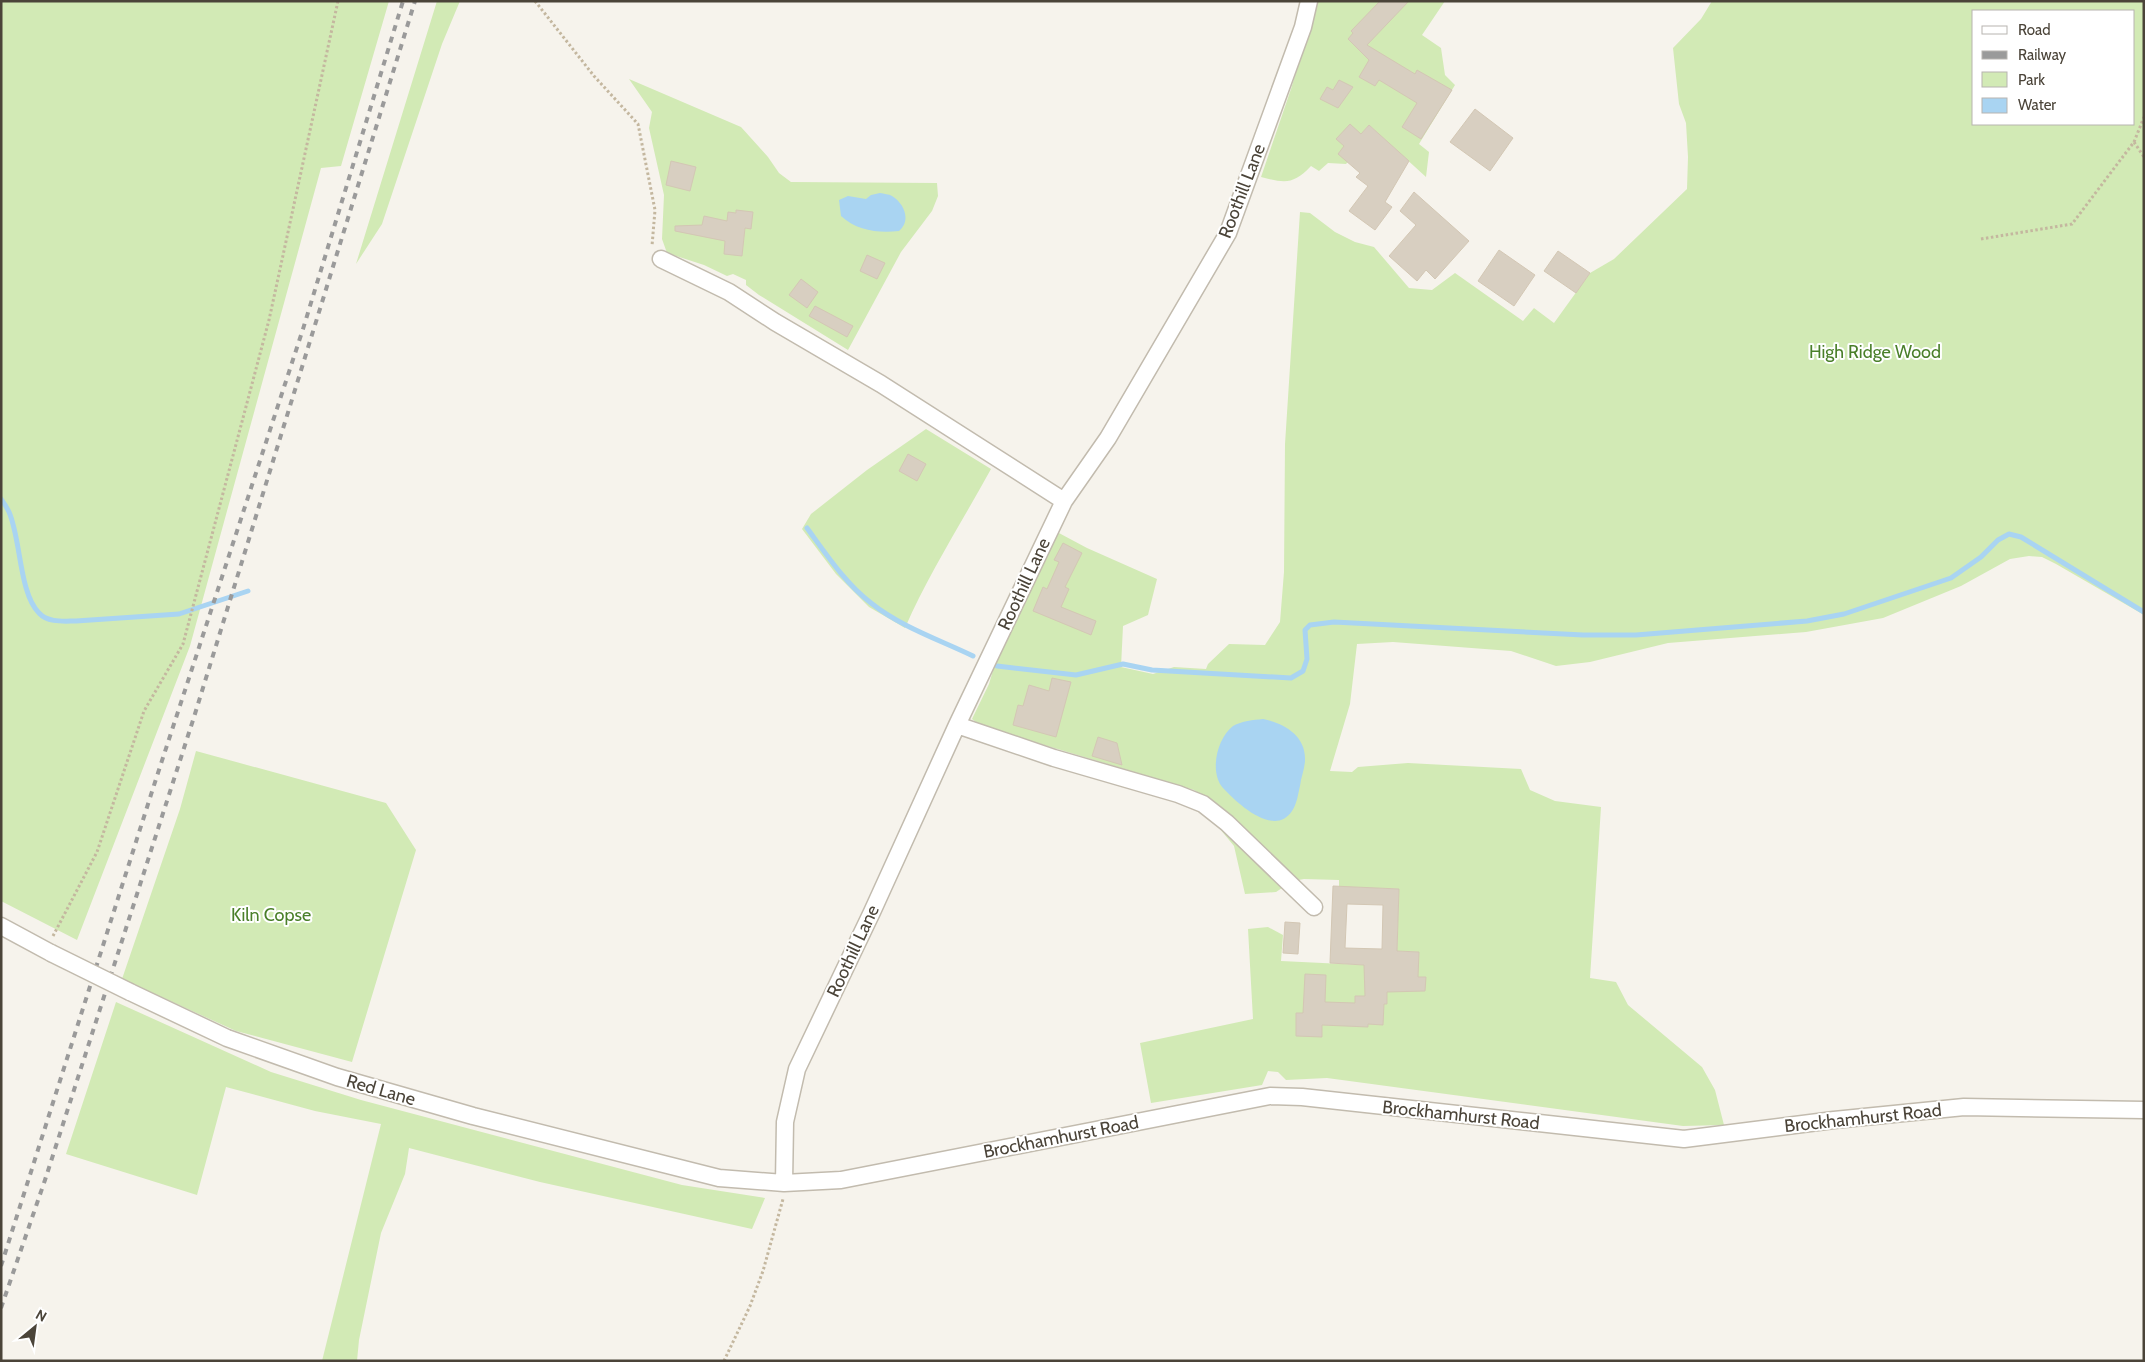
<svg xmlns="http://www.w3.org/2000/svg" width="2145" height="1362" font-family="Cabin,sans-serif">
<rect width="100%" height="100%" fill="#f6f3ec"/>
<!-- green -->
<path fill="#d2eab5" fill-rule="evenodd" d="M1,1H389L341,166L321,168L190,646L77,940L1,901Z
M437,1H460L442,44L382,224L356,264Z
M1317,1H1445L1422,35L1441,48L1445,75L1455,85L1419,144L1429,152L1426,177L1369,125L1363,132L1369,138L1346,164L1328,163L1319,171L1311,166C1293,185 1285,183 1261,177L1291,89Z
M1712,1H2144V615L2056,564L2042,557L2029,556L2010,559L1961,586L1883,618L1806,632L1668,643L1590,662L1556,666L1511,651L1393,642L1357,644L1350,704L1330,771L1352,772L1358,767L1408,763L1521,769L1530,790L1555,801L1601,807L1590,978L1616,982L1628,1005L1702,1067L1715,1090L1724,1125L1683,1126L1327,1078L1286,1080L1278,1072L1268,1071L1262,1085L1151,1103L1140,1043L1253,1019L1248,929L1268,927L1283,935L1281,961L1364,965L1365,967L1418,969L1419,952L1397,951L1399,889L1339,887V880L1304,879L1293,881L1211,802L1194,790L981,726L972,719L989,684L994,667L1057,532L1087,548L1157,579L1148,615L1123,626L1121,667L1153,674L1174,667L1206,669L1208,664L1229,644L1265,645L1280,622L1284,572L1285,444L1300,212L1310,213L1335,232L1355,242L1374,247L1409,288L1432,290L1455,273L1523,321L1534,308L1554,323L1590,273L1614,259L1687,189L1688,157L1686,123L1679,104L1673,48L1701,19ZM1974,11H2134V124H1974Z
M629,79L741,127L768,157L779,173L791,182L937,183L938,196L932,211L901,252L848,350L759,295L746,285V280L733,274L727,276L704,265L667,253L662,239L664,195L649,128L652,112Z
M926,429L991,469C962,522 929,573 905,628L869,607L836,574L802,529L811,514L867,470Z
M196,751L386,803L416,850L352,1062L236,1031L122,979L180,809Z
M1210,817L1285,886L1276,892L1245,894L1234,846Z
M116,1002L271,1072L361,1100L682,1185L765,1198L752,1229L540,1182L409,1148L405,1174L381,1233L359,1340L357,1361H322L381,1124L315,1111L226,1087L197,1195L66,1154Z"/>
<!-- water -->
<path fill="#a9d4f2" d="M880,193C884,194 889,194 892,196C905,204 911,221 899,231C878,233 857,231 841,216L839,200L848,196L866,199L871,195Z
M1263,719C1283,723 1306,735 1305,760C1305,768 1301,777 1300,786C1298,794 1297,804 1292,811C1274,838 1237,803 1223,788C1209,772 1217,738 1233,726C1242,721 1253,720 1263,719Z"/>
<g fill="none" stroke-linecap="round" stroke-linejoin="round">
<!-- stream -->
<path stroke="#a9d4f2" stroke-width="5" d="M1,499C4,503 7,508 9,512C21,539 19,593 39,613C48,623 64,621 76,621L179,614L248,591
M807,528C826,554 845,583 871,603C901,627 940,640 973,656
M997,666L1076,675L1123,664L1152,670L1291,678L1303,671L1307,659L1305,630L1310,625L1334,622L1583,635H1636L1807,621L1844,614L1951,578L1981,557L1998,540L2009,534L2021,537L2144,612"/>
</g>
<!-- building -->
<path fill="#d8cfc1" stroke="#d3c7b4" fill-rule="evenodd" d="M1380,1H1409L1367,45L1415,74L1417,70L1452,90L1421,139L1402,127L1417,103L1379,80L1375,86L1359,77L1369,60L1348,39L1353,33L1351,31Z
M1339,80L1353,87L1338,108L1320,99L1327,87L1333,90Z
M1475,109L1513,138L1490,171L1450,142Z
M1350,124L1361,134L1369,125L1409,161L1385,202L1392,207L1375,230L1349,211L1368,186L1356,177L1360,173L1338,154L1344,146L1336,139Z
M671,161L696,167L690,191L666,185Z
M1414,192L1469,241L1435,279L1426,270L1417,281L1389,256L1416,225L1400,211Z
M736,210L753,212L751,229L745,228L742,256L724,254L725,241L675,231V226L702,225L704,216L727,221L728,212L736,213Z
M1499,250L1535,275L1514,306L1478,281Z
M1558,251L1590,273L1576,293L1544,271Z
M867,255L885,263L877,279L860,271Z
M801,279L818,292L807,308L789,295Z
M815,306L853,326L847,337L809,316Z
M908,454L926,464L917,481L899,471Z
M1063,543L1082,553L1065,587L1069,589L1061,607L1096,621L1091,635L1033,611L1043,587L1047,589L1059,562L1054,560Z
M1052,678L1071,682L1056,737L1013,725L1018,705L1023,706L1029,685L1049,691Z
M1098,737L1117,743L1122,765L1092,756Z
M1333,886L1399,889L1397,951L1419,952L1418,977H1426L1425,991L1387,992V1004H1384L1383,1025L1368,1024V1027L1322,1025V1037L1296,1036V1013H1303L1305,974L1326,975L1325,1002L1355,1003V996H1365L1364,965L1330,963ZM1347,904L1383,905L1382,949L1345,948Z
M1285,922L1300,923L1298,954L1283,953Z"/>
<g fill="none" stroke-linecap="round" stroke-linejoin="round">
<!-- minor casing -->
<g stroke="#c2bbae" stroke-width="19">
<path id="minor" d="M661,259L729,292L775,322L881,384L1064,501
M957,725L1054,758L1178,794L1203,804L1227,823L1314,907
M1,926L51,953
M130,992L227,1038L337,1077L473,1116L719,1178L784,1183L841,1180L1270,1096L1302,1097L1684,1139L1834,1120L1964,1107L2144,1110
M784,1183L785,1122L797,1069L872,912L957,725L1064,501L1108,438L1228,233L1303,27L1309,1"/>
</g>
<!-- path -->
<path stroke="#c4b79f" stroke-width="3" stroke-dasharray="2.5 2.5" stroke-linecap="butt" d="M535,1L594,76L638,124L655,210L652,246
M2134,142L2144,157
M1981,239L2072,224L2134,142L2144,117
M53,936L97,852L144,711L183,644L269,320L338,1
M724,1361L750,1306L763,1271L783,1199"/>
<!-- minor -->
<use href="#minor" stroke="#fff" stroke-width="16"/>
<!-- rail -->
<path stroke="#9a9a9a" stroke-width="4" stroke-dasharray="6 6" stroke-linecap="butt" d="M1,1266L156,779L303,329L403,1
M1,1308L45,1180L194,717L415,1"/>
<!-- minor-bridge casing -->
<g stroke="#c2bbae" stroke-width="19" stroke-linecap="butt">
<path id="minor-bridge" d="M51,953L130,992"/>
</g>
<!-- minor-bridge -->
<use href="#minor-bridge" stroke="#fff" stroke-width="16"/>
</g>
<g text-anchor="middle" stroke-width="4" stroke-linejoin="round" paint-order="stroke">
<!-- street labels -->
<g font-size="18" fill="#4b4439" stroke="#fff">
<text transform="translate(1242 191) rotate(-69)" y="6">Roothill Lane</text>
<text transform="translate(1024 584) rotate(-65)" y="6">Roothill Lane</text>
<text transform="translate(853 951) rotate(-65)" y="6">Roothill Lane</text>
<text transform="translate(381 1090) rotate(16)" y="6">Red Lane</text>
<text transform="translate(1461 1115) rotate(6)" y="6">Brockhamhurst Road</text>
<text transform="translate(1863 1118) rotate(-6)" y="6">Brockhamhurst Road</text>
<text transform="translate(1061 1137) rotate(-11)" y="6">Brockhamhurst Road</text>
</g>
<!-- park labels -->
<g font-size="18" fill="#4a7f2a" stroke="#fff">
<text x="1875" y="358">High Ridge Wood</text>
<text x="271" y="921">Kiln Copse</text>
</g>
</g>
<!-- border -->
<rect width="2145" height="1362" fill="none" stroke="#4b4439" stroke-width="5"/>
<!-- legend -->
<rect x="1972" y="10" width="162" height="115" fill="#ffffff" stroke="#b7b4b0"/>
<rect x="1982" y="26" width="25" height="8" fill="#ffffff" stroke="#b7b4b0"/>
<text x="2018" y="35" font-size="15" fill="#4b4439">Road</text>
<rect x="1982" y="51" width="25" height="8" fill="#9a9a9a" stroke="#b7b4b0"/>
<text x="2018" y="60" font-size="15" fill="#4b4439">Railway</text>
<rect x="1982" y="72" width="25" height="15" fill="#d2eab5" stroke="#b7b4b0"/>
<text x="2018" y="85" font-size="15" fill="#4b4439">Park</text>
<rect x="1982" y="98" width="25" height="15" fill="#a9d4f2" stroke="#b7b4b0"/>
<text x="2018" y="110" font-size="15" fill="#4b4439">Water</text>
<!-- north arrow -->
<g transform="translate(35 1327) rotate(29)" stroke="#ffffff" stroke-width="4" paint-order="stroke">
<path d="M0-4L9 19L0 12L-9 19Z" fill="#4b4439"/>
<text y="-8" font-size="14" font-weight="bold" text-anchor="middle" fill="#4b4439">N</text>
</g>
</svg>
